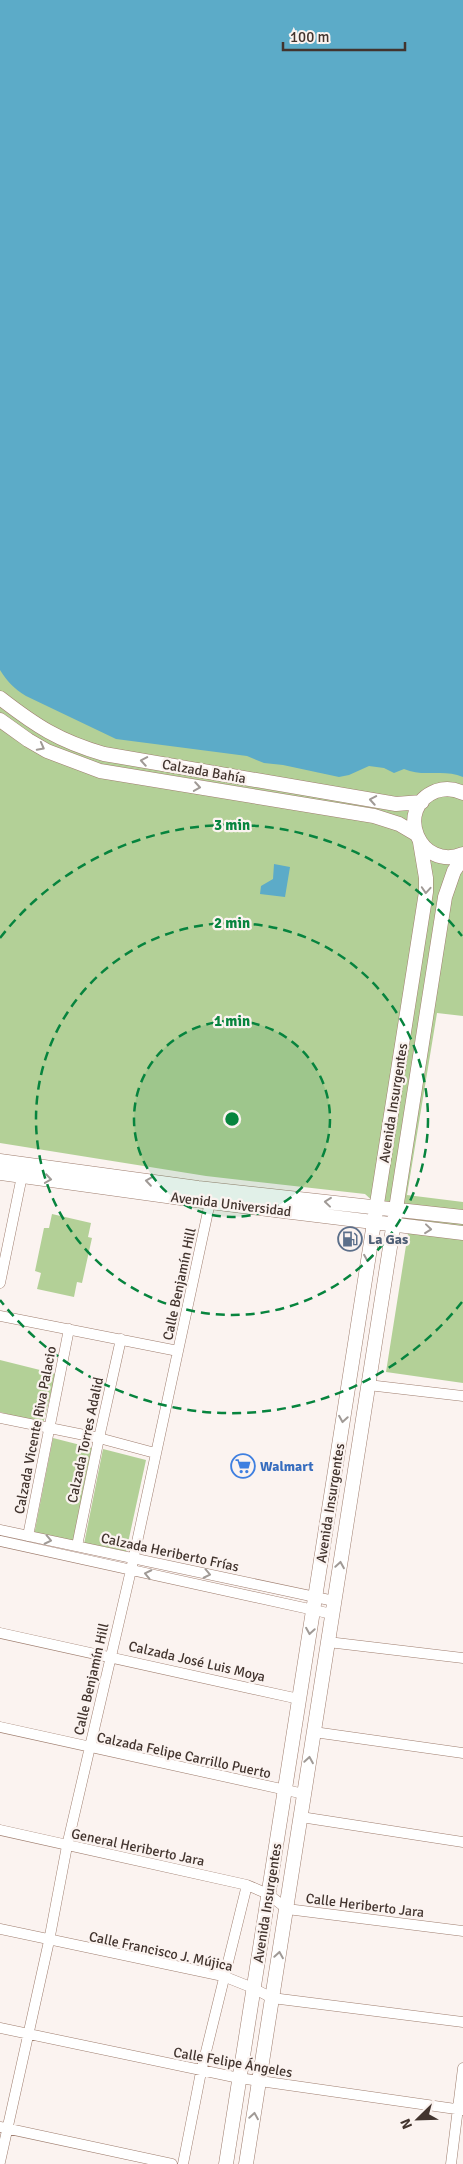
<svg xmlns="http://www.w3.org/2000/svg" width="463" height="2164" font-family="Signika,sans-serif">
<rect width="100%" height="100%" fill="#fbf3f0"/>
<!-- green -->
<path fill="#b3d097" d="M0,0H463V1016L437,1013L407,1195L463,1202V1383L386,1372L408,1233L365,1194L206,1176L0,1143Z
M52,1214L91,1223L88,1237L92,1238L82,1283L77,1282L74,1297L37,1289L41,1273L35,1271L44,1228H49Z
M0,1360L56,1374L43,1424L0,1412Z
M53,1438L100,1450L76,1543L34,1535Z
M103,1449L146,1460L126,1552L84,1544Z"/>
<!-- water -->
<path fill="#5cabc8" d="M0,0H463V777C443,768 424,778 404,769L394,773L384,768L369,766L349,775L339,777L283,765L264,763L247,756L116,739L26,696C14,689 7,681 0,670Z
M274,864L290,867L285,897L260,894L261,886L273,879Z"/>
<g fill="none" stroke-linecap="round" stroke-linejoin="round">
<!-- minor casing -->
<g stroke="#9f7e6f" stroke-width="11">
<path id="minor" d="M0,1283L23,1171
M0,1316L178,1351
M368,1385L463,1396
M0,1418L99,1438L155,1453
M0,1530L334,1601
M28,1536L69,1329
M0,1541L332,1614
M77,1546L99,1438L121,1339
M0,1633L299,1699
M328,1642L463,1658
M0,1727L304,1794
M314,1732L463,1753
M301,1817L463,1842
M0,1830L247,1885L268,1894L287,1909L463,1931
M0,1929L223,1976L253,1988L272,1998L463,2022
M0,2028L239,2078L463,2110
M0,2127L172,2164
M0,2162L49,1941L67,1846L131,1570L210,1202
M183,2164L201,2072L247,1885
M451,2164L463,2068"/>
</g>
<!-- major casing -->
<g stroke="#9f7e6f" stroke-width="15">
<path id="major" d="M0,698C36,726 59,741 104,754L396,804L422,802
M0,720L28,740L47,751L100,771L374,816L399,824L416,834
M463,793C455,789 445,788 436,791C393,808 420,872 463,854
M0,1161L198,1188L463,1217
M0,1173L210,1202L463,1233
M226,2164L426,892V878L420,842
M246,2164L445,897L454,871L463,858"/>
</g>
<!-- minor -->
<use href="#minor" stroke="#fff" stroke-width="10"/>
<!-- major -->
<use href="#major" stroke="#fff" stroke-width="14"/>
</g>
<!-- one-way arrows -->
<defs><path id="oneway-chevron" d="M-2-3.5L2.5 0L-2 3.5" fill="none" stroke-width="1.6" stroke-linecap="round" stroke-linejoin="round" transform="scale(1.25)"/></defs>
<g stroke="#a09a96">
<use href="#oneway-chevron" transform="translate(41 747) rotate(28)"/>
<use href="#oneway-chevron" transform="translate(144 761) rotate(-170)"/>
<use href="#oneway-chevron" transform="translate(197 787) rotate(9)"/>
<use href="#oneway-chevron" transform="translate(373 800) rotate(-170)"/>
<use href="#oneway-chevron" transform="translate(426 890) rotate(94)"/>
<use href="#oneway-chevron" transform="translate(48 1179) rotate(8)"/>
<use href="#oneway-chevron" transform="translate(149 1181) rotate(-172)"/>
<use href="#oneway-chevron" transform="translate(328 1202) rotate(-174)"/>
<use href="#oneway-chevron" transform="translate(428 1229) rotate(6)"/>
<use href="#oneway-chevron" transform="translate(368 1258) rotate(99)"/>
<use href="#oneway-chevron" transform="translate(343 1419) rotate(99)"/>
<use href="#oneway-chevron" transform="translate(48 1540) rotate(12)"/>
<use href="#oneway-chevron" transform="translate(340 1565) rotate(-81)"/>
<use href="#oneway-chevron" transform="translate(148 1574) rotate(-168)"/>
<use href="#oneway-chevron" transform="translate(207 1574) rotate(12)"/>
<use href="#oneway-chevron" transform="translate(310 1631) rotate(99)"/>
<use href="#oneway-chevron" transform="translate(309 1760) rotate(-81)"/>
<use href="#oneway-chevron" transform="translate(279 1955) rotate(-81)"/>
<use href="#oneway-chevron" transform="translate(254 2116) rotate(-81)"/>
</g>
<!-- distance rings -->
<circle cx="232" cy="1119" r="98" fill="#07843e" fill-opacity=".12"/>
<g fill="none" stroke="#07843e" stroke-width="2.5" stroke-dasharray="9 6">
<circle cx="232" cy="1119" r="98"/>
<circle cx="232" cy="1119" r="196"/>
<path d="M462 1302A294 294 0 0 1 0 1300M0 938A294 294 0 0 1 462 936"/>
</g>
<!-- icons -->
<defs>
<g id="fuel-ring" transform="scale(1.25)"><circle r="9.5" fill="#fbf3f0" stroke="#5c6f8a" stroke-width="1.5"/><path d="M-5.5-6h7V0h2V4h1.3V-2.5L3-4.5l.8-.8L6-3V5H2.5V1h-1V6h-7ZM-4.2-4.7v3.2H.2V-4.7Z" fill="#5c6f8a"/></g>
<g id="supermarket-ring" transform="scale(1.25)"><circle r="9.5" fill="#fbf3f0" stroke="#3f7fe0" stroke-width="1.5"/><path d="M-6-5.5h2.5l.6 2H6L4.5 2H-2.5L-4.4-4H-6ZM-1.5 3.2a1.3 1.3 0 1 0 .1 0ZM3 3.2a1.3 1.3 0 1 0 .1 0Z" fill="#3f7fe0"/></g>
</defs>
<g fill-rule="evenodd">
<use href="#fuel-ring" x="350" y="1239"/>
<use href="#supermarket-ring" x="243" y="1466"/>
</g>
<g text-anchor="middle" stroke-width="4.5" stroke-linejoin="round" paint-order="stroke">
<!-- street labels -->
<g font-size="14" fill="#42342e" stroke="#fbf3f0">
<text transform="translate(204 771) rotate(10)" y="5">Calzada Bahía</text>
<text transform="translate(393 1103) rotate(-81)" y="5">Avenida Insurgentes</text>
<text transform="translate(231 1204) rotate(7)" y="5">Avenida Universidad</text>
<text transform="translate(179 1284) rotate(-78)" y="5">Calle Benjamín Hill</text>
<text transform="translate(35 1430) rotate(-79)" y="5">Calzada Vicente Riva Palacio</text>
<text transform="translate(85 1440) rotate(-78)" y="5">Calzada Torres Adalid</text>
<text transform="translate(330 1503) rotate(-81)" y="5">Avenida Insurgentes</text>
<text transform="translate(170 1552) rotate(12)" y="5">Calzada Heriberto Frías</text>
<text transform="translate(197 1661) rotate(13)" y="5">Calzada José Luis Moya</text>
<text transform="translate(91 1679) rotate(-77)" y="5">Calle Benjamín Hill</text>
<text transform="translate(184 1755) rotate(12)" y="5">Calzada Felipe Carrillo Puerto</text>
<text transform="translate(138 1847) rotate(12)" y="5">General Heriberto Jara</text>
<text transform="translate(267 1903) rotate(-81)" y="5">Avenida Insurgentes</text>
<text transform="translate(365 1905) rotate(7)" y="5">Calle Heriberto Jara</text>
<text transform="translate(161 1951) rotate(12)" y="5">Calle Francisco J. Mújica</text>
<text transform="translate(233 2062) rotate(10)" y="5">Calle Felipe Ángeles</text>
</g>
<!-- service labels -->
<g font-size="14" font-weight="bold" fill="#4e5e75" stroke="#fbf3f0" text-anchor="start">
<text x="368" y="1244">La Gas</text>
</g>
<!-- shop labels -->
<g font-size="14" font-weight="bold" fill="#366cbe" stroke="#fbf3f0" text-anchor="start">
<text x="260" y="1471">Walmart</text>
</g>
</g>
<circle cx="232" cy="1119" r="8" fill="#07843e" stroke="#fbf3f0" stroke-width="2.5"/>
<g font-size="15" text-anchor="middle" font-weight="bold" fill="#07843e" stroke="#fbf3f0" stroke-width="4.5" stroke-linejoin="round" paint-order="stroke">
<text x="232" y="830">3 min</text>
<text x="232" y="928">2 min</text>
<text x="232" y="1026">1 min</text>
</g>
<!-- north arrow -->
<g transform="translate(418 2119) rotate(247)" stroke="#fbf3f0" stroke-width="4" paint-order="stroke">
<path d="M0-4L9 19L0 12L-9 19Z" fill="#42342e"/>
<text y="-8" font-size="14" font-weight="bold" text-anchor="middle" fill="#42342e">N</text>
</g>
<!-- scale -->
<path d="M283 42v8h122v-8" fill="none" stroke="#42342e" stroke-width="2.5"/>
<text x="290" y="42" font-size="15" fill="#42342e" stroke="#fbf3f0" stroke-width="4" paint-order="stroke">100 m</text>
</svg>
